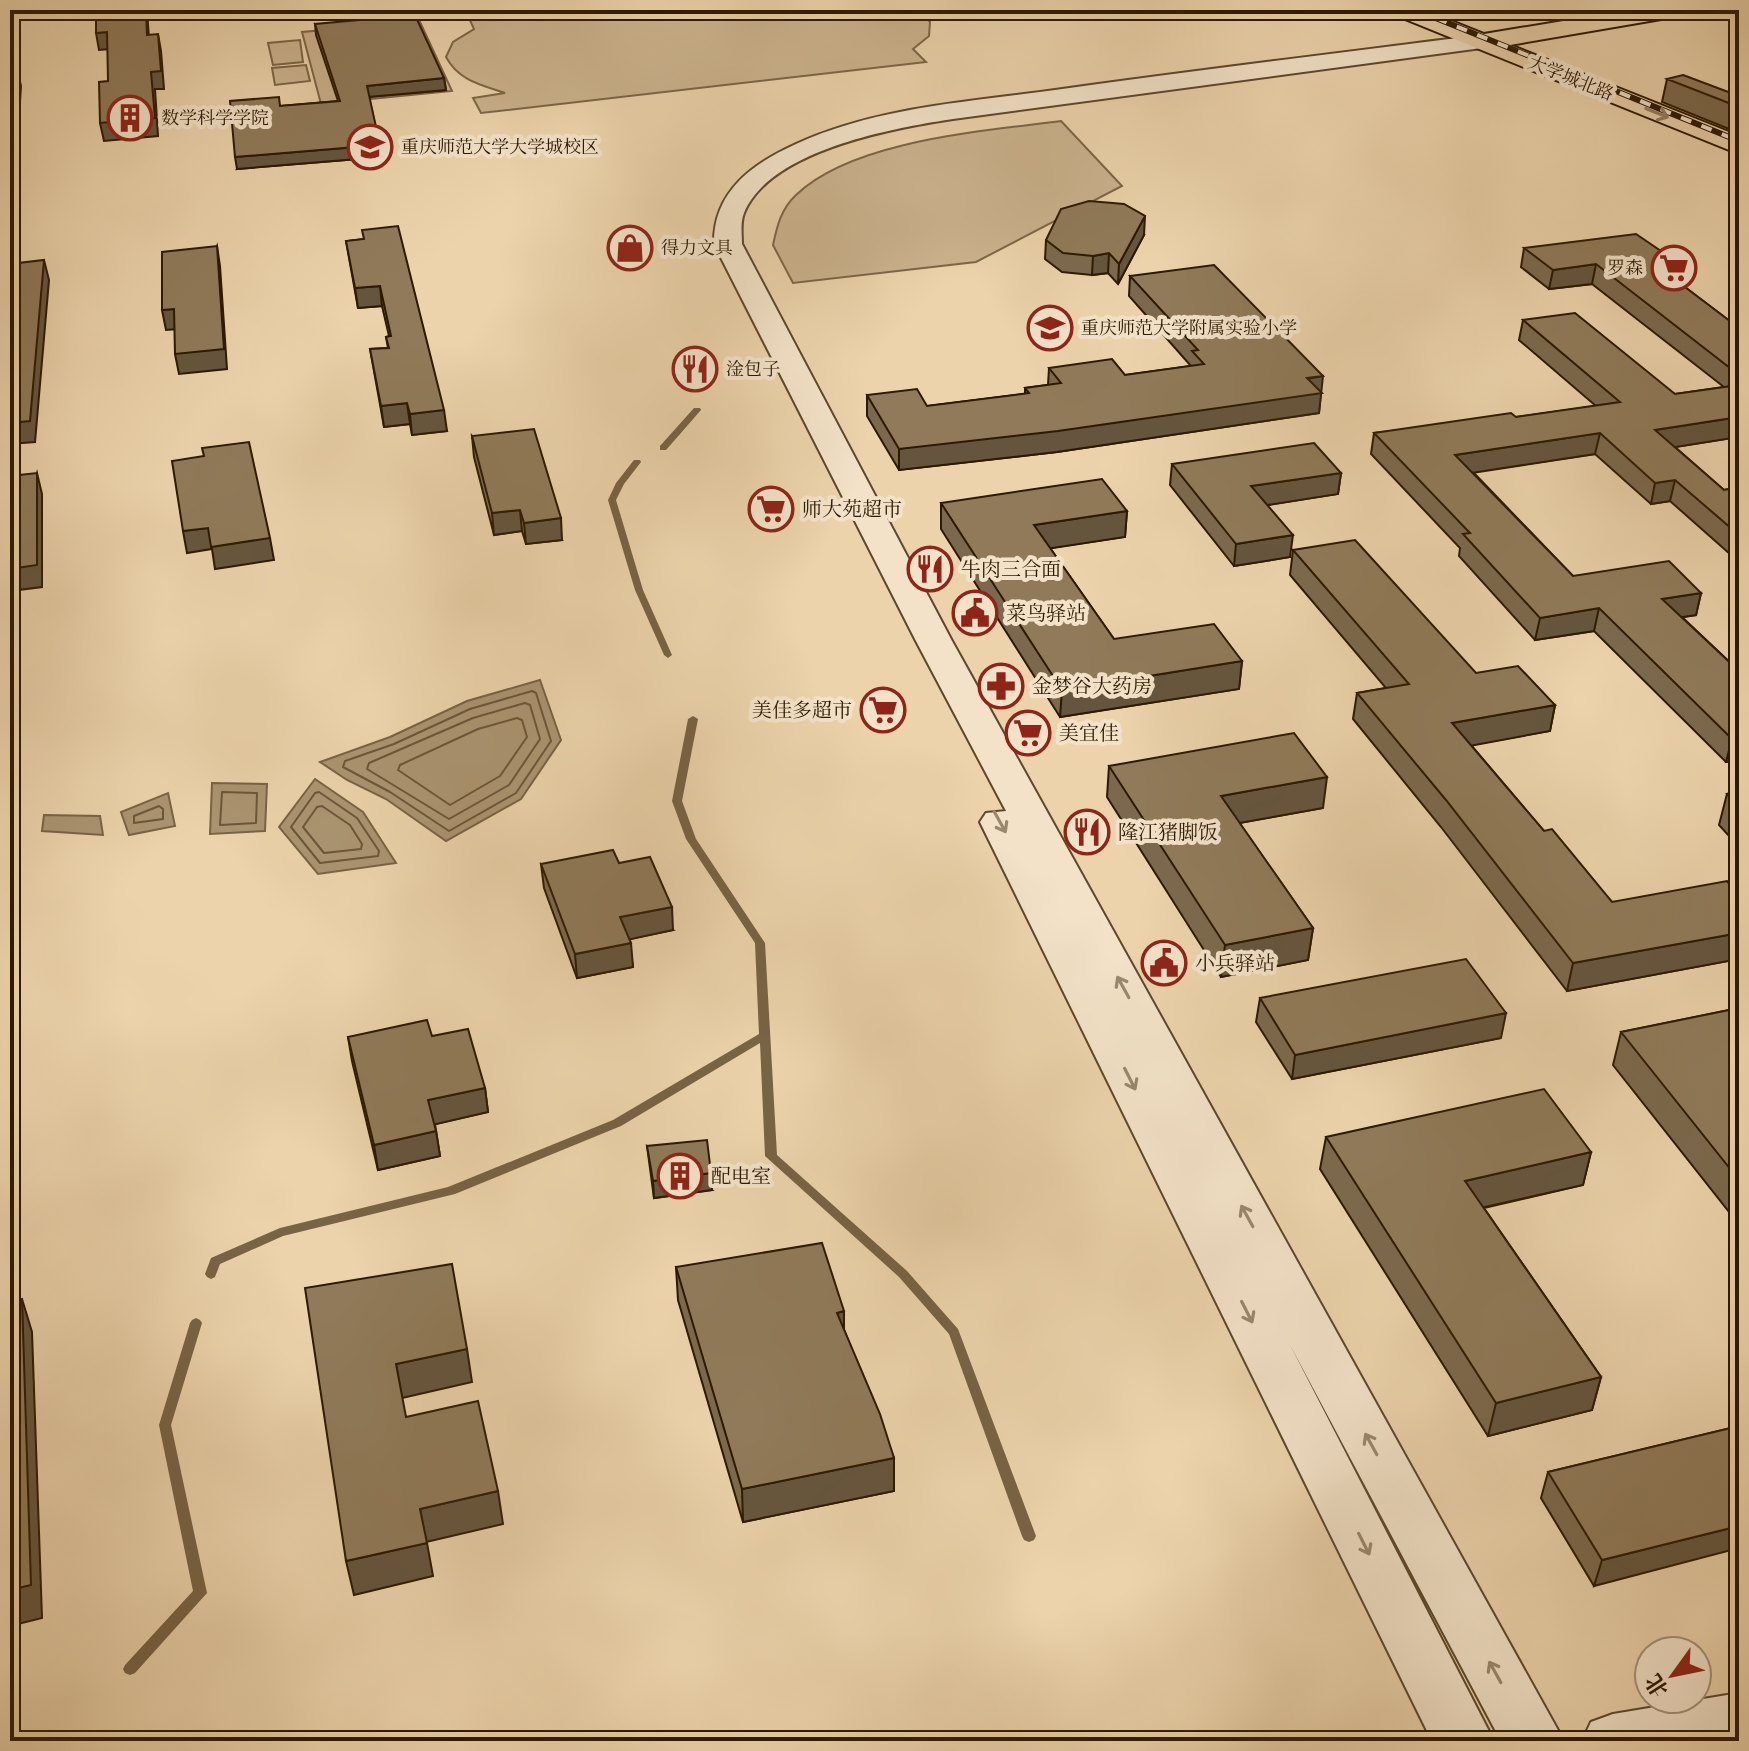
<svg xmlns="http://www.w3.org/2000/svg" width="1749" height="1751" font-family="'Libre Caslon Text','Noto Serif SC',serif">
<rect width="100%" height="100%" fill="#ecd3ab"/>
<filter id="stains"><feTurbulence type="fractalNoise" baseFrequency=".0025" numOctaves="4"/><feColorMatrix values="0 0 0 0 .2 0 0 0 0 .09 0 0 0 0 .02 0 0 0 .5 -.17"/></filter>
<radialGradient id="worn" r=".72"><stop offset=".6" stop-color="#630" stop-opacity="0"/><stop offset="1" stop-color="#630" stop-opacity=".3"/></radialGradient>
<!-- green -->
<path fill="#cbb38e" stroke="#7c6647" stroke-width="2" d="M542,10H920L930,22L929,36L913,49L926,62L481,113L473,98L505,93C481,85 459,81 446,57L453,42L474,29L469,18Z
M420,22L452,91L321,104L302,32Z
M300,40L303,62L273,65L268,43Z
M306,65L310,81L275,85L272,68Z
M1061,121L1122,186L976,262L793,283L773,245C777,226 781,209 796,195C853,140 985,131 1061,121Z"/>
<!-- water -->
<path fill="#ab9471" stroke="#786344" stroke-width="2" d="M540,680L561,740L521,799L446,841L386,799L347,780L320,762L390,737L467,701Z
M315,779L363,812L396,863L318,874L279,827Z
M212,783L267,784L265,831L210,834Z
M168,793L175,826L129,835L121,812Z
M44,815L100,816L103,835L42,831Z"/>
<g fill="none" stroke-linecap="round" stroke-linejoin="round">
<!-- shore -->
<path stroke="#6c5638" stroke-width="2" d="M532,691L536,693L551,741L516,793L449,831L390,792L343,767L345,761L394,744L470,709Z
M525,703L530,705L540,739L509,785L449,819L367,769L369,763L473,718Z
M517,718L522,720L527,737L500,776L450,805L398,770L400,765L478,729Z
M222,792L257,793L256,823L220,825Z
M319,792L357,818L379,851L378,856L320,863L291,827L315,793Z
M159,806L163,809V819L134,823V816Z
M322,806L350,825L362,844L361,849L324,853L303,827L317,807Z"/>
<!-- stream -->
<path fill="#786344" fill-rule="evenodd" d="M694,408H700L701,410L666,450H660V446Z
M634,460H640L641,462L624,484L616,500L643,590L672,655L668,658L664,655L635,590L608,500L616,483Z
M693,716L698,719L682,801L696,839L765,943L777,1155L907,1271L958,1329L1036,1536L1034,1540L1029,1542L1024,1540L1022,1536L949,1334L899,1277L765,1156L760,1043L621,1126L455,1194L283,1236L220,1264L215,1277L211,1279L207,1277L205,1274L211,1258L280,1228L448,1187L613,1120L759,1034L755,943L686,839L672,801L688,719Z
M196,1318L200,1320L202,1323L171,1425L207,1593L135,1673L130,1675L125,1673L123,1669L125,1665L193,1591L159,1425L190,1323L192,1320Z"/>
<!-- minor casing -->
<g stroke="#5c482b" stroke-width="4">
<path id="minor" d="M1481,35L1489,37L1493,42L1489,47L953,119C893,128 770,150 744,213C740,223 742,234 742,244L952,641L1564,1741H1501L1289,1343L1494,1741H1432L980,822L986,813L1006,811L916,641L714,244C713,192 752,164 796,144C877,107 969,102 1055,90C1197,70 1339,53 1481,35Z
M1739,1693V1741H1582L1591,1722L1613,1714Z"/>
</g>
<!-- major casing -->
<g stroke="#2c1900" stroke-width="4">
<path id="major" d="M1391,10H1424L1484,34L1630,10H1685L1681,15L1673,17L1510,45L1739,136V154L1395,15Z"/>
</g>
<!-- minor -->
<use href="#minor" fill="#f3e2c8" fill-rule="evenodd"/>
<!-- major -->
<use href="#major" fill="#ecd3ab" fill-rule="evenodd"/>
<!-- rail casing -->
<g stroke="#2c1900" stroke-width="6">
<path id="rail" d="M1416,10L1739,141"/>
</g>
<!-- rail -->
<use href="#rail" stroke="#f3e2c8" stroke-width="4" stroke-dasharray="11" stroke-linecap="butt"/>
</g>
<!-- wall -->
<path fill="#7c694d" stroke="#2c1900" stroke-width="2" d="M315,24L444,78L446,90L369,97L382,157L237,169L280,106L338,101L316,35Z
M1667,79L1739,96V133L1662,102Z
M1144,235L1118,284L1108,273L1092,275L1062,272L1045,259L1046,240Z
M363,239L447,431L412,435L410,424L384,427L370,349L388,348L386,337L389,336L382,306L358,308L346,241Z
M1524,248L1679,283L1739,328V437L1675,447L1724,490L1739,487V562L1670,501L1651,504L1595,454L1473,472L1573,576L1701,593L1696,615L1682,617L1739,671V760L1726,762L1594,631L1535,640L1459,556L1460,548L1371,454L1374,433L1516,417L1596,406L1519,340L1523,320L1675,394L1724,387L1592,284L1549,289L1521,267Z
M1130,276L1321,392L1319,413L1057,452L899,470L867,416V395L927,406L1025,394V388L1048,385L1049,368L1125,375L1191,366L1129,296Z
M472,436L562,540L526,544L522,531L494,535L474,457Z
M1172,464L1341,473L1338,494L1267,505L1290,557L1234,566L1170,485Z
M941,503L1127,511L1125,537L1050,548L1114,639L1242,661L1239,689L1060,717L941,529Z
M1293,550L1476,673L1555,705L1550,731L1471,745L1544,831L1612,902L1739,895V959L1567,991L1441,827L1353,719L1357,693L1386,688L1290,575Z
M1109,766L1323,808L1239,823L1313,928L1308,960L1221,977L1107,797Z
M1739,792V847L1719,825L1727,794Z
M541,864L673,930L629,939L633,967L577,978L544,888Z
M1260,998L1501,1038L1292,1079L1256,1022Z
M1739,1008V1222H1737L1613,1065L1621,1032Z
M432,1036L485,1088L488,1112L435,1124L440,1156L378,1170L352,1061L348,1037Z
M1326,1137L1591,1152L1583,1185L1484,1208L1601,1377L1592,1410L1488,1436L1320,1169Z
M647,1146L712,1190L654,1198Z
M676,1267L844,1311V1330L894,1458V1491L743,1522L678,1300Z
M1739,1426L1594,1586L1541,1498L1548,1472Z"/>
<!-- shaded-wall -->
<path fill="#65553e" stroke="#2c1900" stroke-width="2" d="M146,10H147L150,52L147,35Z
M10,14L11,21L10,43Z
M107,32L110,49L99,50L96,33Z
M158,34L161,51L164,89H155L158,136L104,141L100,123L151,72Z
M17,68L21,86L17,148L10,149V130Z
M444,78L446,90L368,97L367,86Z
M380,145L382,157L237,169L235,157Z
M1145,216L1144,235L1118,284L1119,264Z
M217,246L220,266L227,369L179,374L175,354Z
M1109,253L1108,273L1092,275L1093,256Z
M44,260L49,280L35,442L10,444V423Z
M1596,264L1592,284L1549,289L1553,270Z
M1683,266L1679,285L1660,268Z
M380,286L382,306L358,308L355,288Z
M174,309L178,329L166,330L162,310Z
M1323,376L1319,413L1057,452L899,470V449Z
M407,403L410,424L384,427L381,406Z
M444,410L447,431L412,435L410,414Z
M1739,417V437L1650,451L1655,430Z
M1600,433L1595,454L1452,476L1455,455Z
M37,473L42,494V587L10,591V569Z
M1341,473L1338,494L1249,508L1251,486Z
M1675,480L1670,501L1651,504L1655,483Z
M520,510L522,531L494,535L492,513Z
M1127,511L1125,537L1033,551L1034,525Z
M561,518L562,540L526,544L524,523Z
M208,528L270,538L274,560L215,569L212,549L187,553L183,531Z
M1293,535L1290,557L1234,566L1236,544Z
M1701,593L1696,615L1657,621L1662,599Z
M1599,608L1594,631L1535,640L1540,618Z
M1242,661L1239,689L1060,717L1062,690Z
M1555,705L1550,731L1448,750L1452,723Z
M1739,738V760L1726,762L1732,739Z
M1327,777L1323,808L1217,827L1221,796Z
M672,907L673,930L622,941L620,917Z
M1313,928L1308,960L1221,977L1225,945Z
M1739,933V959L1567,991L1573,963Z
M631,943L633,967L577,978L575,954Z
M1506,1013L1501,1038L1292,1079L1295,1055Z
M485,1088L488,1112L432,1125L428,1100Z
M436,1131L440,1156L378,1170L374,1145Z
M1591,1152L1583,1185L1458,1213L1465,1181Z
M711,1173L712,1190L654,1198L653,1181Z
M22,1299L32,1332L42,1618L10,1626V1590Z
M844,1311V1344L837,1313Z
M467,1349L472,1382L402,1398L396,1364Z
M1601,1377L1592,1410L1488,1436L1496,1403Z
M894,1458V1491L743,1522L742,1489Z
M498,1491L503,1524L426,1542L420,1509Z
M1739,1526V1548L1594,1586L1602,1560Z
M427,1543L433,1576L354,1595L346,1561Z"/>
<!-- building -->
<path fill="#907a59" stroke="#2c1900" stroke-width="2" d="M96,10H146L147,35L158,34L161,71L151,72L155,118L100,123L99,82L108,81L107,32L96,33Z
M415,15L444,78L367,86L380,145L235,157L230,101L279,97L280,106L340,101L315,24Z
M17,68L13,130H10V69Z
M1683,75L1739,96V107L1667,79Z
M1089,201L1124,204L1145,216L1119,264L1109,253L1093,256L1063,253L1046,240L1061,209Z
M398,226L444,410L410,414L407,403L381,406L370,349L389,348L386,337L391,336L380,286L355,288L346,241L364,239L362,230Z
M1636,234L1683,266L1660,268L1739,328V375L1596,264L1553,270L1524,248Z
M217,246L224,349L175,354L174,309L162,310V252Z
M44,260L30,421L10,423V264Z
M1214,265L1323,376L1307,378L1322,393L1058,431L899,449L867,395L917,389L927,406L1029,393L1025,388L1061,383L1049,368L1112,359L1125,375L1204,364L1192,351L1198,350L1130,276Z
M1575,313L1675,394L1739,385V417L1655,430L1724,490L1739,487V535L1675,480L1655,483L1600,433L1455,455L1573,576L1669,561L1701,593L1662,599L1739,671V738L1732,739L1599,608L1540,618L1463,534L1470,533L1374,433L1511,413L1516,417L1620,402L1523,320Z
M534,429L561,518L524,523L520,510L492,513L472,436Z
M249,442L270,538L211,547L208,528L183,531L172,461L204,456L202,448Z
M1314,443L1341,473L1251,486L1293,535L1236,544L1172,464Z
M37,473V565L10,569V476Z
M1102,479L1127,511L1034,525L1114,639L1214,624L1242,661L1062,690L941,503Z
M1355,540L1476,673L1518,666L1555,705L1452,723L1544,831L1552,829L1612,902L1727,881L1739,895V933L1573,963L1446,800L1357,693L1409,684L1293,550Z
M1294,733L1327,777L1221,796L1313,928L1225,945L1109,766Z
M1739,792V807L1727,794Z
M613,850L619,863L650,857L672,907L620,917L631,943L575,954L541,864Z
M1466,959L1506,1013L1295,1055L1260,998Z
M1739,1008V1180L1621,1032Z
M427,1020L432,1036L468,1029L485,1088L428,1100L436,1131L374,1145L348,1037Z
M1544,1089L1591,1152L1465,1181L1601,1377L1496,1403L1326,1137Z
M707,1140L711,1173L653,1181L647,1146Z
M822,1243L844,1311L837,1313L880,1414L894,1458L742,1489L676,1267Z
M452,1264L467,1349L396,1364L406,1417L478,1401L498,1491L420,1509L427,1543L346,1561L305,1288Z
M22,1299L31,1585L10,1590V1302Z
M1739,1426V1526L1602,1560L1548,1472Z"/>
<!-- one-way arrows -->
<defs><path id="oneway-shaft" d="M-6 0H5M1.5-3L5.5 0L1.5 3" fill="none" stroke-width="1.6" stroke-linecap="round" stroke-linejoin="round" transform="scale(2)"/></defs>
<use stroke="#967f5e" href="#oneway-shaft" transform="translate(1657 113) rotate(22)"/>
<g stroke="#99886e">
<use href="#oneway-shaft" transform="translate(1000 822) rotate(61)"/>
<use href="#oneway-shaft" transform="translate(1123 987) rotate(-119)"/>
<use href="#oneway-shaft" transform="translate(1130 1079) rotate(63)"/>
<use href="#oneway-shaft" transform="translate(1247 1216) rotate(-119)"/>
<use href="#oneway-shaft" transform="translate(1247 1312) rotate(63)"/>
<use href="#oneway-shaft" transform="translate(1371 1444) rotate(-119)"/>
<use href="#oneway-shaft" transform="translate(1364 1544) rotate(63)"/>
<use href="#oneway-shaft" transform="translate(1495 1672) rotate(-119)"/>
</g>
<!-- icons -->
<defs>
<g id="building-ring" transform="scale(2.3)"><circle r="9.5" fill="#f3e2c8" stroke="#8f2418" stroke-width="1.5"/><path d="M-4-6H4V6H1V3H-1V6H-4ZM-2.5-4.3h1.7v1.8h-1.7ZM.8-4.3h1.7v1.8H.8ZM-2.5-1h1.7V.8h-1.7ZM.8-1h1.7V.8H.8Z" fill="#8f2418"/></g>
<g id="university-ring" transform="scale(2.3)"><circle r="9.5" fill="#f3e2c8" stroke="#8f2418" stroke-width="1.5"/><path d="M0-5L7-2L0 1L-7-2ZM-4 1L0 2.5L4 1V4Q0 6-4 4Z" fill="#8f2418"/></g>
<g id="shop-ring" transform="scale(2.3)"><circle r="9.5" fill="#f3e2c8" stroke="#8f2418" stroke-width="1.5"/><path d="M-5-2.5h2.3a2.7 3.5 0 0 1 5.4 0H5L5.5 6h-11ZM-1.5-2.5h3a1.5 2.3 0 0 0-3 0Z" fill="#8f2418"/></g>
<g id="supermarket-ring" transform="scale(2.3)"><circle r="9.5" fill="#f3e2c8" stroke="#8f2418" stroke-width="1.5"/><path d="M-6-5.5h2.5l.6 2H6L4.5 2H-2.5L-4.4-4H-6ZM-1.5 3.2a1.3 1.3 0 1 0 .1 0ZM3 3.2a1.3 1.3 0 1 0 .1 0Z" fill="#8f2418"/></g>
<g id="school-ring" transform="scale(2.3)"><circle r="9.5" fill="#f3e2c8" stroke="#8f2418" stroke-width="1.5"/><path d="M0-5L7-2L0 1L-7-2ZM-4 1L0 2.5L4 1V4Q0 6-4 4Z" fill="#8f2418"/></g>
<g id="restaurant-ring" transform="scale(2.3)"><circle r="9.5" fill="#f3e2c8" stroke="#8f2418" stroke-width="1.5"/><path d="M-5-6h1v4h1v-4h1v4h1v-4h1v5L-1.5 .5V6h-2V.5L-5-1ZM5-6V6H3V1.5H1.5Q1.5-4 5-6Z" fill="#8f2418"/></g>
<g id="civic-ring" transform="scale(2.3)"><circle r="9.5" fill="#f3e2c8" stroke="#8f2418" stroke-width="1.5"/><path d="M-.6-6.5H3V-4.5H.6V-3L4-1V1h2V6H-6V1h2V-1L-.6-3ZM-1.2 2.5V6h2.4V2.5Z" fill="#8f2418"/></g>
<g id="pharmacy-ring" transform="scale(2.3)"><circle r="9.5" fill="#f3e2c8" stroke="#8f2418" stroke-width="1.5"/><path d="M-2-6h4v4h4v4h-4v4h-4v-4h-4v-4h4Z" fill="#8f2418"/></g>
</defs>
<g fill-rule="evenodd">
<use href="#building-ring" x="130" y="118"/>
<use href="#university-ring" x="370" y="147"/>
<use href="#shop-ring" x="630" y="248"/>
<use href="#supermarket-ring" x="1674" y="268"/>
<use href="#school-ring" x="1050" y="328"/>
<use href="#restaurant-ring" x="695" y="369"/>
<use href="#supermarket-ring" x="771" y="509"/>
<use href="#restaurant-ring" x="930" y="569"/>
<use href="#civic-ring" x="975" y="613"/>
<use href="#pharmacy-ring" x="1001" y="686"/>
<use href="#supermarket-ring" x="883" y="710"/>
<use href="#supermarket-ring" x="1028" y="733"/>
<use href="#restaurant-ring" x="1087" y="832"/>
<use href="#civic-ring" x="1164" y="963"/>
<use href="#building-ring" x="680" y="1176"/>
</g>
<g text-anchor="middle" stroke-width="8" stroke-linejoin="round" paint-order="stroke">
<!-- far-street labels -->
<g font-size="18" fill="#2c1900" stroke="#f3e2c8">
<text transform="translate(1571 78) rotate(22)" y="6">大学城北路</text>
</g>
<!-- far-poi labels -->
<g font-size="18" fill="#2c1900" stroke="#f3e2c8" text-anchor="start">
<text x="161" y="124">数学科学学院</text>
<text x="401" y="153">重庆师范大学大学城校区</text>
<text x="661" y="254">得力文具</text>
<text x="1643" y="274" text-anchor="end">罗森</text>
<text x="1081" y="334">重庆师范大学附属实验小学</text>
<text x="726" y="375">淦包子</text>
</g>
<!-- poi labels -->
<g font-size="20" fill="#2c1900" stroke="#f3e2c8" text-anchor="start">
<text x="802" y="516">师大苑超市</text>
<text x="961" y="576">牛肉三合面</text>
<text x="1006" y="620">菜鸟驿站</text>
<text x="1032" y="693">金梦谷大药房</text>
<text x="852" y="717" text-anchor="end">美佳多超市</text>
<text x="1059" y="740">美宜佳</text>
<text x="1118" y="839">隆江猪脚饭</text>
<text x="1195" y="970">小兵驿站</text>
<text x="711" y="1183">配电室</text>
</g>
</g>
<!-- margin -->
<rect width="1749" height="1751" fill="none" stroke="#ecd3ab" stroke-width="40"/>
<rect x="12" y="12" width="1725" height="1727" fill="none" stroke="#2c1900" stroke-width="4"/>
<rect x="20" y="20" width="1709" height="1711" fill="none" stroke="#2c1900" stroke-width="2"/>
<!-- north arrow -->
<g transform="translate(1673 1675) rotate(237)"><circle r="38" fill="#f3e2c8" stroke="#a39278" stroke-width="2"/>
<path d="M0-6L14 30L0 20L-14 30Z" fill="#8f2418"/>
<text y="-12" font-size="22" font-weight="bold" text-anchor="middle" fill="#2c1900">北</text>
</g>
<rect width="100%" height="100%" filter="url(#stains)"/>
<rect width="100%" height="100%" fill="url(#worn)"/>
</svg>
